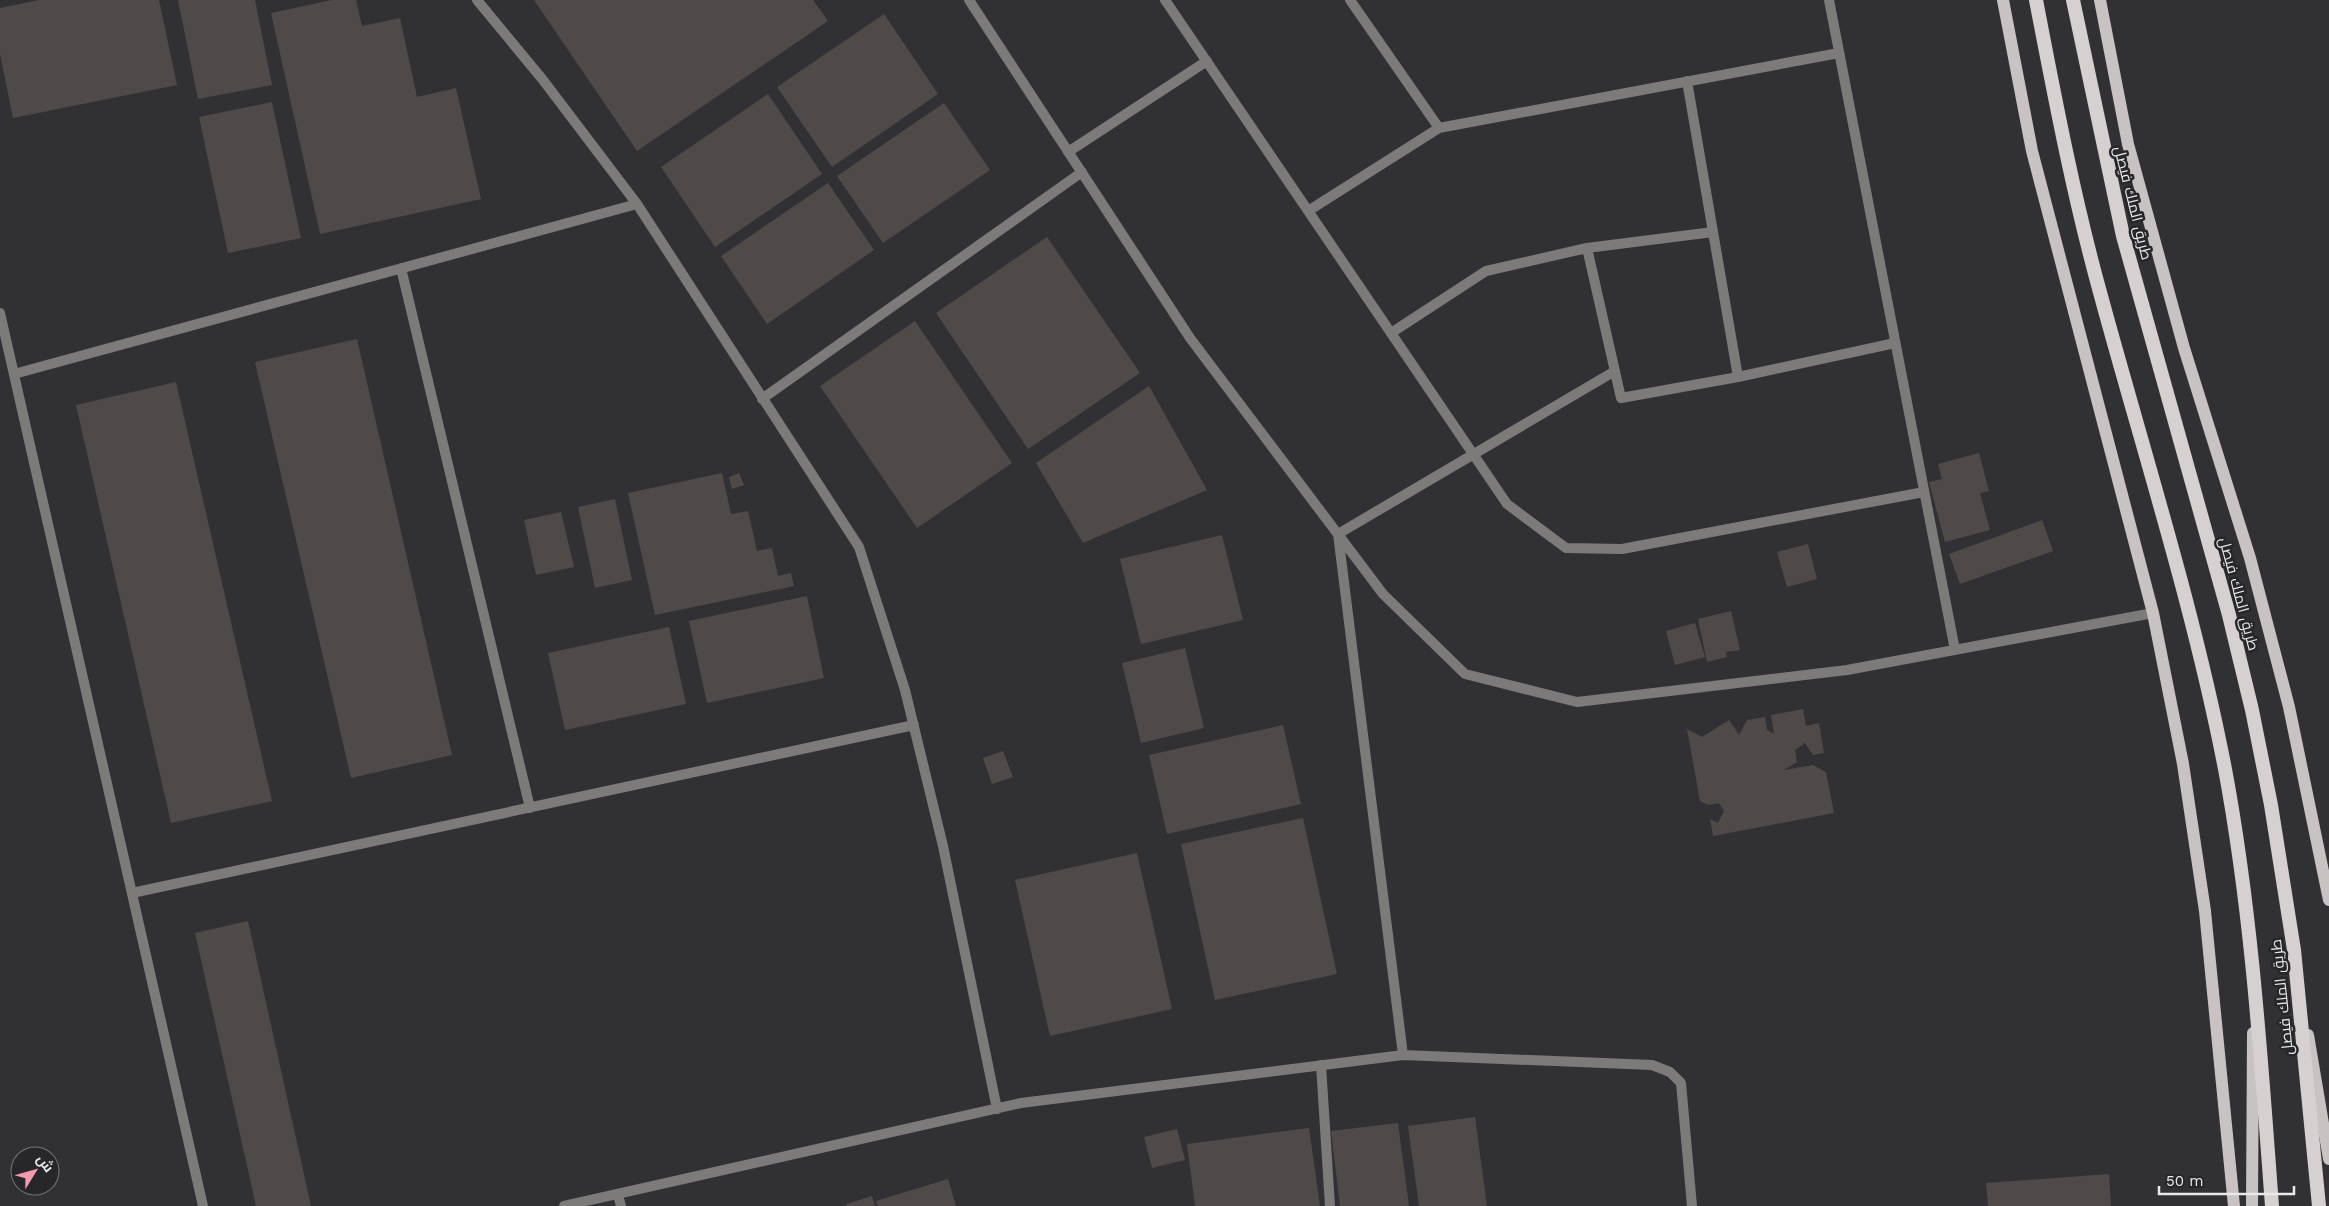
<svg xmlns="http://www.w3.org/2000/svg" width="2329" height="1206" font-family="'Work Sans',Cairo,sans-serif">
<rect width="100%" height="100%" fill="#313135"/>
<!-- building -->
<path fill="#4f4a48" d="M39,0H159L177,85L13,118L0,54V8Z
M178,0H255L272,85L198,99Z
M332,0H356L362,26L400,18L417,97L456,88L481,199L320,234L271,13Z
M534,0H813L828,21L637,151Z
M884,14L938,94L832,167L777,87Z
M768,94L822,174L715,247L661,167Z
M272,102L301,238L228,253L199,117Z
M944,103L990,170L883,243L837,176Z
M828,183L874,250L767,324L721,256Z
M1047,237L1140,373L1028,449L936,313Z
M915,321L1012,463L917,528L820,386Z
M357,339L452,755L351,778L255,362Z
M176,382L272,801L171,823L76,405Z
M1149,386L1207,490L1083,543L1036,463Z
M1979,453L1989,491L1980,493L1990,530L1945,542L1929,482L1942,479L1938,464Z
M722,473L731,514L748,511L757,551L772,548L778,576L791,573L794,586L655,615L628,493Z
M739,473L744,485L732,489L729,477Z
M615,499L632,580L595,588L578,507Z
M561,512L574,567L536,575L524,520Z
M2042,520L2053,551L1960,584L1949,554Z
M1222,535L1243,620L1141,644L1120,559Z
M1808,544L1817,579L1787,587L1777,552Z
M807,596L824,678L707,703L689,621Z
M1731,611L1740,650L1726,652L1727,657L1707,662L1698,619Z
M1695,623L1705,657L1675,665L1666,631Z
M669,627L686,704L565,730L548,653Z
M1185,648L1204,728L1141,743L1122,663Z
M1803,709L1806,726L1819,723L1824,753L1813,755L1805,743L1795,750L1797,762L1784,770L1813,765L1826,772L1834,813L1713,836L1710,819L1718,823L1724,811L1719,803L1708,805L1700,801L1687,729L1702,737L1729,720L1739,735L1747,720L1765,717L1767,730L1774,734L1771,715Z
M1283,725L1301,804L1167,834L1149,755Z
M1003,751L1013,777L992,784L983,758Z
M1303,818L1337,974L1215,1000L1181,844Z
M1137,853L1172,1009L1050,1036L1015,880Z
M248,921L311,1206H256L195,933Z
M1475,1117L1487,1206H1419L1408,1126Z
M1398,1123L1409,1206H1340L1331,1131Z
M1309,1128L1320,1206H1195L1187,1144Z
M1177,1129L1185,1160L1152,1168L1144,1137Z
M2109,1174L2111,1206H1988L1986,1183Z
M948,1179L956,1206H878L876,1201Z
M872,1196L875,1206H847L846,1204Z"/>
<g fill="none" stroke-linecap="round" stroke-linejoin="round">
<!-- service -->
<path stroke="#7d7a7a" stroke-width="10" d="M1321,1065L1330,1206"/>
<!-- minor -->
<path stroke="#7d7a7a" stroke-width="10" d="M477,0L543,80L637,204L859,547L905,690L943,846L997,1109
M969,0L1190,338L1383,594L1465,674L1577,702L1847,670L2153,613
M1165,0L1507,504L1566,548L1622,549L1924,492
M1350,0L1439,128
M1829,0L1955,650
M1687,81L1738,377
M1068,152L1207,61
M1308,211L1439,128L1839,53
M1587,248L1621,398L1738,377L1895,343
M401,268L530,808
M0,313L203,1206
M1391,333L1486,271L1587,248L1713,232
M1615,371L1338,534L1403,1055L1652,1065L1670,1072L1681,1083L1692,1206
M14,374L637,204
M762,399L1082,172
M132,893L914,725
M618,1195L621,1206
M564,1206L1021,1103L1403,1055"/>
<!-- primary -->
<path stroke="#c8c2c3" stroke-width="12" d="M2003,0L2032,151L2153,613L2183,764L2205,911L2234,1206
M2100,0L2128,144L2184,348L2250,558L2289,707L2329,900
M2308,1035L2329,1159
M2252,1206L2253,1033"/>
<!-- trunk -->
<path stroke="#d7d0d1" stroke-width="14" d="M2036,0C2055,99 2074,199 2101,296C2144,454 2194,609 2225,769C2252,914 2261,1060 2272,1206
M2073,0L2123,236L2229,615L2252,710L2271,805L2294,950L2319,1206"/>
</g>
<g text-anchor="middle" stroke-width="5" stroke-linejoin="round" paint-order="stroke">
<!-- street labels -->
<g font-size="15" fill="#e9e9ec" stroke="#27272b">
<text transform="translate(2133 203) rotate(76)" y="5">طريق الملك فيصل</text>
<text transform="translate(2239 594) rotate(75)" y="5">طريق الملك فيصل</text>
<text transform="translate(2282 997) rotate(-96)" y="5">طريق الملك فيصل</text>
</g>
</g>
<!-- north arrow -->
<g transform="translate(35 1171) rotate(53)"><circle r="24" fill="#27272b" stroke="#757578"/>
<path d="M0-4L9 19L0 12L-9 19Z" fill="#f39aab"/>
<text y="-8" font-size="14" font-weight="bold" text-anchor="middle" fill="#e9e9ec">ش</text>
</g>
<!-- scale -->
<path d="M2159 1186v8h135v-8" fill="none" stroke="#e9e9ec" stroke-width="2.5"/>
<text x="2166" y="1186" font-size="15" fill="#e9e9ec" stroke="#27272b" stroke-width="4" paint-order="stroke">50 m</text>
</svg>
